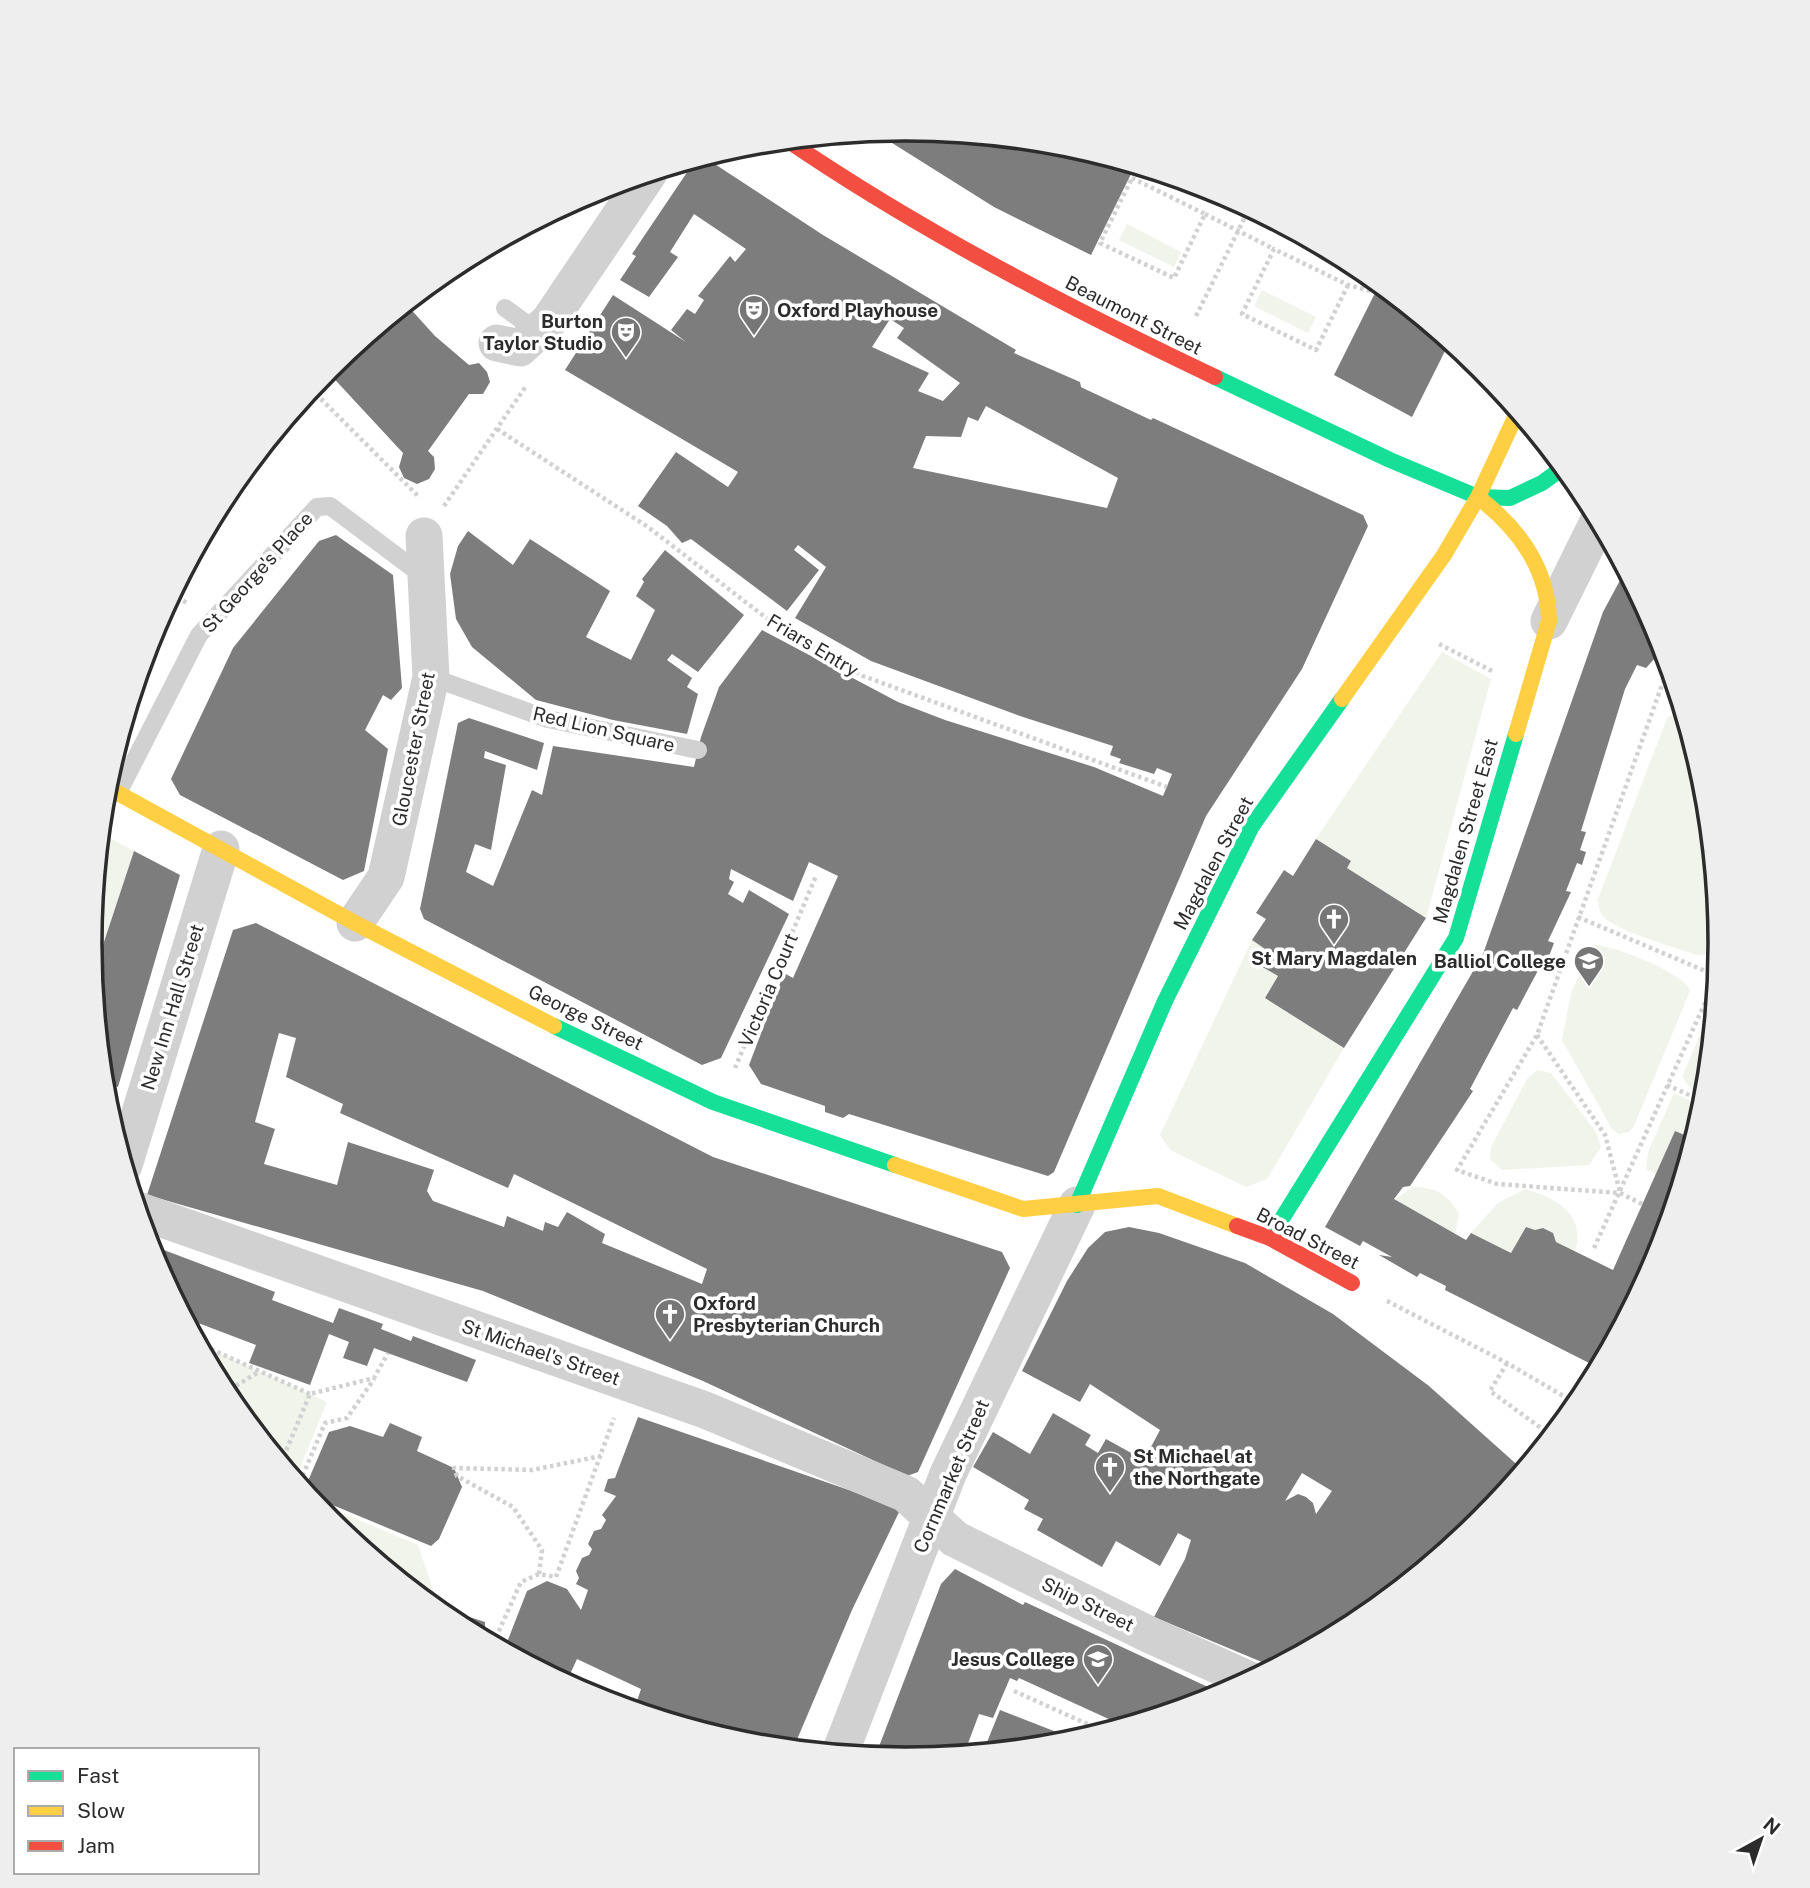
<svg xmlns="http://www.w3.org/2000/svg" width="1810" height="1888" font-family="'Public Sans',sans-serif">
<rect width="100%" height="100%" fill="#fff"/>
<!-- green -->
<path fill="#f0f4ea" d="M1127,224L1181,252L1174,267L1119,240Z
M1262,290L1316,317L1308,333L1254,306Z
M1442,652L1491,679L1426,918L1347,868L1351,861L1316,839Z
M1678,713H1683L1705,785L1720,934L1704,955H1697C1674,947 1623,933 1606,919C1599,914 1599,907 1598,899L1664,726L1668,717Z
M100,833L134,851L103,945L90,937Z
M1252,940L1268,951L1260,965L1278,976L1265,998L1344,1048L1267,1179L1246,1187L1170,1150L1160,1135Z
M1593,945C1611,944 1687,974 1690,991L1634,1126L1629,1132L1619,1134L1612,1129L1562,1040L1571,993Z
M1715,1000L1706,1096L1691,1089L1682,1077Z
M1537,1070L1551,1073L1596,1132L1601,1147L1589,1165L1502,1170L1490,1159L1491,1147L1527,1079Z
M1674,1093L1704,1107L1694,1139L1675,1131L1656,1174L1646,1169L1648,1152Z
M1412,1187C1435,1187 1448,1194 1459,1214L1455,1234L1395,1200Z
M1525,1189C1555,1197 1587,1215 1575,1251L1556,1242L1553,1233L1543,1228L1535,1230L1526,1228L1511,1253L1471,1233L1498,1203Z
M202,1345L327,1402L295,1480L227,1397L201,1349Z
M311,1500L418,1545L437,1601C393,1581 342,1538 311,1500Z"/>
<!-- building -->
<path fill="#7d7d7d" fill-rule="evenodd" d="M905,128L1065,144L1135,166L1091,255L994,207L873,131Z
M704,157L823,235L1016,350L1014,353L1080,382L1081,387L1087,390L1151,420L1153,418L1363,515L1368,526L1302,669L1206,816L1054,1172L1048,1176L849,1114L843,1118L825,1112V1106L761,1084L749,1065L784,973L793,978L838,876L809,862L793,901L731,869L729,879L734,882L728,894L743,903L749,890L789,914L721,1058L702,1065L424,919L420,909L458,723L469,718L544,743L537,770L485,751L484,758L506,765L491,850L475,844L466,872L493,886L532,790L542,795L553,746L694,767L701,737L719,687L762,630L898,702L945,720L1094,767L1163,796L1172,774L1157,768L1154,774L1119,763L1121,759L1110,755L1113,746L1023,717L871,661L795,618L826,567L798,545L794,550L819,570L787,611L691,539L682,543L667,526L638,506L676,452L728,487L738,472L565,370L613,295L686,342L671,330L687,309L695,314L704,300L698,296L730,256L735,262L746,249L694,214L670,252L678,257L649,297L620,280L636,256L632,254L696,159ZM890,319L904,328L897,338L960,383L943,401L918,391L929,373L872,347ZM986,406L1118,478L1107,508L913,468L926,436L961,437L968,417L978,421Z
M1221,192L1294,231L1290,237L1217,200Z
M1380,283L1450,341L1412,417L1334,375Z
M406,304L435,336L469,365L479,363L487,372L490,382L483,394H469L428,451L434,457L435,469L429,479L417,484L404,478L399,467L403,453L326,370Z
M468,531L513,565L530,539L610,591L586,637L631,660L655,610L636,596L644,582L642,579L665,550L744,615L698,672L672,654L667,660L692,678L687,687L698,694L687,734L613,720L536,700L472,647L456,619L450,574L458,546Z
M336,535L393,575L402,688L391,700L383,695L365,730L388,749L364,871L343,880L180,795L171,779L233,648L319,541Z
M1625,571L1659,632L1668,664L1656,657L1646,668L1637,665L1625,689L1581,831L1586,832L1580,850L1586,852L1582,865L1577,863L1566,891L1571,892L1548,941L1554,943L1546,964L1542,963L1517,1010L1513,1008L1470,1089L1473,1091L1452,1123L1410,1186L1403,1187L1394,1199L1466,1240L1471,1233L1511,1253L1526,1227L1535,1230L1543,1228L1553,1233L1556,1242L1613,1270L1675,1131L1694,1139L1658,1257L1599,1368L1445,1290L1446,1286L1420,1273L1417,1277L1379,1255L1392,1257L1363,1241L1360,1246L1325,1227L1483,954L1603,612Z
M1316,839L1351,861L1347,868L1426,918L1344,1048L1265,998L1278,976L1259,965L1268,951L1252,940L1266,919L1256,913L1284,870L1293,876Z
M134,851L180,875L118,1087L103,1082L89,944L90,937L103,945Z
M256,923L713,1157L1002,1252L1010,1268L918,1472L907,1476L703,1381L483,1291L147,1195L233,930ZM279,1033L296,1038L286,1077L343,1104L340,1113L508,1188L514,1174L707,1269L702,1284L602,1243L605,1234L567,1212L558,1227L545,1222L543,1231L507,1216L504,1227L433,1201L427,1191L434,1170L348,1142L337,1185L264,1164L275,1129L255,1122Z
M1129,1227L1159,1233L1245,1263L1333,1314L1429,1386L1523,1470L1482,1521L1408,1582L1416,1566L1402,1586L1358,1622L1274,1667L1154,1617L1185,1559L1191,1540L1178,1533L1160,1566L1116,1541L1102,1567L1037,1530L1043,1519L1024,1509L1029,1500L973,1467L993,1432L1030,1454L1053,1413L1091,1435L1085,1445L1098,1453L1106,1439L1144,1460L1160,1430L1090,1384L1080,1402L1022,1371L1067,1281L1088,1248L1105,1232ZM1302,1473L1332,1491L1316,1514L1313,1503L1306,1497L1298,1494L1285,1501Z
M148,1244L275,1292L272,1300L333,1323L339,1308L383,1324L381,1329L411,1341L413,1336L476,1360L467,1382L374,1348L367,1366L343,1358L349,1342L329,1334L310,1385L249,1363L256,1345L185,1318Z
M638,1417L901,1508L852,1610L793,1749L745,1744L634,1710L641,1689L577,1659L566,1683L504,1650L527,1591L547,1581L567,1589L581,1610L588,1590L576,1584L579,1578L576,1571L582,1558L589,1555L592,1549L588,1544L594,1531L601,1529L606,1520L602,1515L616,1496L604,1491L608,1479L615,1478Z
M390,1423L422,1437L417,1451L454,1468L462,1487L439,1539L431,1546L323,1501L308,1481L329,1432L350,1426L383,1437Z
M955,1569L1023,1605L1025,1602L1223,1694L1124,1726L1019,1678L1017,1681L1010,1678L993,1718L979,1714L964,1754L905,1760L875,1757L941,1584Z
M429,1604L485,1622V1640L451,1622Z
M1000,1710L1077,1740L983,1752Z"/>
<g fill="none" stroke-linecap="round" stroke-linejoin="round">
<!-- path -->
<path stroke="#d1d1d1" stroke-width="4.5" stroke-dasharray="3.5 3.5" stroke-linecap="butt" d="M1132,178L1205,214L1174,278L1100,243Z
M1205,214L1274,249
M1348,285L1316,350L1242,314L1274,249L1348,285L1375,292
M1196,316L1246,215
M311,389L420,498
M497,429L648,527L778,627L863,676L1167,787
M444,506L526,386
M171,594L189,604
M1439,644L1494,672
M1578,917L1717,976
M1537,1035L1605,1135L1620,1192
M735,1068L816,876
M1667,1085L1705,1102
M1642,1204L1620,1193L1497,1184L1457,1170L1537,1035L1663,682
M1594,1248L1718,974
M1387,1301L1507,1363L1577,1404
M201,1349L202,1345L310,1394
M1507,1363L1490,1391L1552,1436
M224,1393L257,1373
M281,1463L310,1394L374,1378L388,1353
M300,1482L325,1423L347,1418L374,1379
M539,1574L542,1550L513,1507L457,1476L454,1468L532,1470L601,1456
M493,1644L521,1582L539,1574L556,1577L614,1418
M1014,1691L1105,1732"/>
<!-- lane -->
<path stroke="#d1d1d1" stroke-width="18" d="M505,308L538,332
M431,677L548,719L698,750
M118,793L199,635L317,507L330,506L426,578"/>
<!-- street -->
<path stroke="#d1d1d1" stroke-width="37" d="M497,343L520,348L549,321L649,173
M1549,621L1599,520
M355,923L386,877L431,677L424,536
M124,1165L221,849
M137,1210L705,1410L906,1494L955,1539L1150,1635L1250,1680
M840,1753L948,1474L1077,1205"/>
<!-- fast -->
<path stroke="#16e098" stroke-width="16" d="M1215,377L1390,460L1478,497L1510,498L1542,483L1564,467
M554,1026L713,1102L895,1165
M1077,1205L1165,1001L1252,826L1342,699
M1270,1238L1456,938L1516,734"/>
<!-- slow -->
<path stroke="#ffcf43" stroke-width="16" d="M1478,497L1518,411
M1342,699L1444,555L1478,497C1519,529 1548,568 1549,621L1516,734
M105,786L355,923L554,1026
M895,1165L1023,1209L1158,1196L1237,1226"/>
<!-- jam -->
<path stroke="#f24e42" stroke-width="16" d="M787,140C922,232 1068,307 1215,377
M1237,1226L1270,1238L1352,1283"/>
</g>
<!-- icons -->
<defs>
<g id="theatre-pin" transform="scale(1.575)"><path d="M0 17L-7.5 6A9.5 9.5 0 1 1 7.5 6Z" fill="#767676" stroke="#fff"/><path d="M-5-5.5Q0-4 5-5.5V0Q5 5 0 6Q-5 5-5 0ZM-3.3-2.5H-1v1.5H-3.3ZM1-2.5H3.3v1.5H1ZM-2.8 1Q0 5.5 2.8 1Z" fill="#fff"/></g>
<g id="church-pin" transform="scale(1.575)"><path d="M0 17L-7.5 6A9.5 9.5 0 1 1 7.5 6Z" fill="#767676" stroke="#fff"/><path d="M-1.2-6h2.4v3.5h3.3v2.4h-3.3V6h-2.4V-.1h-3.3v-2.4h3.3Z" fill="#fff"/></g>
<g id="university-pin" transform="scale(1.575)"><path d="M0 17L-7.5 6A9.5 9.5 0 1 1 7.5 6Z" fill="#767676" stroke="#fff"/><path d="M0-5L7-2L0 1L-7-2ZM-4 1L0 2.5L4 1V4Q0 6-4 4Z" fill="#fff"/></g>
</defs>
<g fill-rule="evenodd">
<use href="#theatre-pin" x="754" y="310"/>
<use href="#theatre-pin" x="626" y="332"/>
<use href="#church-pin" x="1334" y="919"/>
<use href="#university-pin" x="1589" y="961"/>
<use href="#church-pin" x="670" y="1314"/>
<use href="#church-pin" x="1110" y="1467"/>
<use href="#university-pin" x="1098" y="1659"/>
</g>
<g text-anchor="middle" stroke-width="7" stroke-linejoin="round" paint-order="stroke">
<!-- poi labels -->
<g font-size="19" font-weight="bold" fill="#2c2c2c" stroke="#fff" text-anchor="start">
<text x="777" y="317">Oxford Playhouse</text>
<text x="603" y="328" text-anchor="end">Burton<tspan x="603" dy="22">Taylor Studio</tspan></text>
<text x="1334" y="965" text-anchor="middle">St Mary Magdalen</text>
<text x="1566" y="968" text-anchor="end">Balliol College</text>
<text x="693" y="1310">Oxford<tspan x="693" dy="22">Presbyterian Church</tspan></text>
<text x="1133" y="1463">St Michael at<tspan x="1133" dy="22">the Northgate</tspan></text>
<text x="1075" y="1666" text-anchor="end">Jesus College</text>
</g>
<!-- street labels -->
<g font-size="19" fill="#2c2c2c" stroke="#fff">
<text transform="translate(1134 315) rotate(27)" y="7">Beaumont Street</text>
<text transform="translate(257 572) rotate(-48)" y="7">St George's Place</text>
<text transform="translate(813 645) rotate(31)" y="7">Friars Entry</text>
<text transform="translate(604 729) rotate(13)" y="7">Red Lion Square</text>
<text transform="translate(413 749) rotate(-79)" y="7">Gloucester Street</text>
<text transform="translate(1465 831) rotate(-74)" y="7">Magdalen Street East</text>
<text transform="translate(1213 863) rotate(-62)" y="7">Magdalen Street</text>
<text transform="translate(768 990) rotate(-67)" y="7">Victoria Court</text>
<text transform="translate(172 1007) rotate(-73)" y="7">New Inn Hall Street</text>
<text transform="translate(586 1017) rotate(26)" y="7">George Street</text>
<text transform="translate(1308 1238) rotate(27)" y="7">Broad Street</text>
<text transform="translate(541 1352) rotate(19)" y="7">St Michael's Street</text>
<text transform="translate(951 1476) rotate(-67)" y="7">Cornmarket Street</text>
<text transform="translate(1088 1604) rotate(26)" y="7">Ship Street</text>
</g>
</g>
<!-- crop -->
<path d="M0 0H1810V1888H0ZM102 944a803 803 0 1 1 1606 0a803 803 0 1 1-1606 0Z" fill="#eee" fill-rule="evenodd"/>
<path fill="none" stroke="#2c2c2c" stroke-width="3.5" d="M102 944a803 803 0 1 1 1606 0a803 803 0 1 1-1606 0Z"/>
<!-- legend -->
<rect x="14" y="1748" width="245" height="126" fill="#ffffff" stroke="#ababab" stroke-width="2"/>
<rect x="28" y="1771" width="35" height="10" fill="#16e098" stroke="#ababab" stroke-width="2"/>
<text x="77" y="1783" font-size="21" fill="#2c2c2c">Fast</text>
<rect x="28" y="1806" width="35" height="10" fill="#ffcf43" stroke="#ababab" stroke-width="2"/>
<text x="77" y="1818" font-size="21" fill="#2c2c2c">Slow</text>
<rect x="28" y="1841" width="35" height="10" fill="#f24e42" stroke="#ababab" stroke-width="2"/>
<text x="77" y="1853" font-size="21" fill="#2c2c2c">Jam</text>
<!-- north arrow -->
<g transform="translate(1761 1839) rotate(40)" stroke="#ffffff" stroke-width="5" paint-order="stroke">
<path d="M0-5L12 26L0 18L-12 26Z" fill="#2c2c2c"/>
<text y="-10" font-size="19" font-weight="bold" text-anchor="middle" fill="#2c2c2c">N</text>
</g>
</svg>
